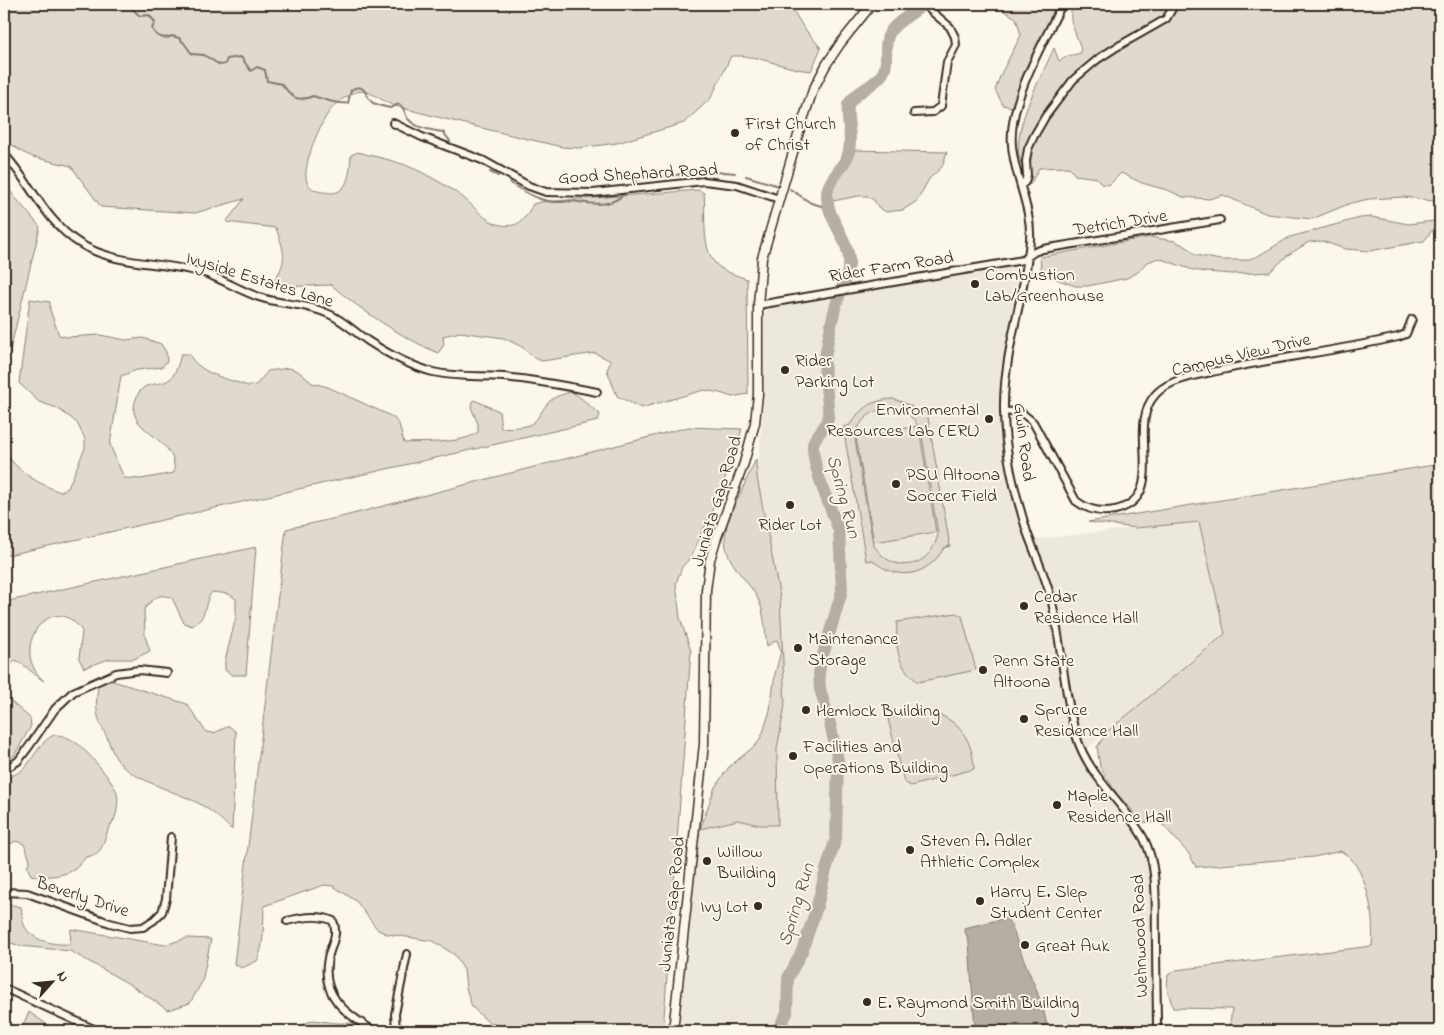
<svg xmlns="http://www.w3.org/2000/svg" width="1444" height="1035" font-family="'Indie Flower',sans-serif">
<rect width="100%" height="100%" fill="#fbf7ec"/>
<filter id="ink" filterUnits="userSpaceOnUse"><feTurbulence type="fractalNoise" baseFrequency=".02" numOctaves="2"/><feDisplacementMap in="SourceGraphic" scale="10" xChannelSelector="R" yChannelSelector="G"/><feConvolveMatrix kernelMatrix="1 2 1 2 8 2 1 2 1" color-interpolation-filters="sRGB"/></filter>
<g filter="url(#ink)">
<!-- built -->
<path fill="#ede8dd" d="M1021,263L1022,267L1010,329L1003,383L1001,413L1028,540L1199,521L1225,635L1081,754L1135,830L1144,846L1149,861L1151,888L1153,1031H677L700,829L738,820L760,825H778L777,749L785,705L780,598L757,477L763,409L764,317L766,310L770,307L913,280Z"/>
<!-- green -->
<path fill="#dfd9ce" stroke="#8d8276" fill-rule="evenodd" d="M4,4H789L804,28L821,48L811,71C784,69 758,54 731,56L711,98L684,123L617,143L579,148L562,147C506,134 451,121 395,106C382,102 367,86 354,93C347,96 337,102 332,108C321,120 301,167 307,182C310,188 315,191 322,192C326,192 333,194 337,192C350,187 350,167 351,155L358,152C375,157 394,160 410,167C423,172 449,187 461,196C474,205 484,222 501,225C520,228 525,219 533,204L541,202L699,190L704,193C706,213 701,247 715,263C723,272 736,275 747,279L748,394L732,397L720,393L704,390L641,408L617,396L607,370L611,361L595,353L542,361L534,358L522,347L504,338L460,332L443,336L444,345L438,353C399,336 364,312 331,285L280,287L273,282C289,260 284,251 276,228L226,222L244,199L195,213L101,207L71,166L33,157L24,153L4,140Z
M993,4H1059L1011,107L1003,105L995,90L1001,74L1021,35L1016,18Z
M1074,4H1440V202L1404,197L1369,199L1351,203L1312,219L1267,214L1223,195L1209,199L1183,197L1170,191L1142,183L1121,173L1109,185L1101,184L1097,178L1075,175L1069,167L1039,168L1030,185C1026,176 1021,166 1019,156C1014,123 1041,78 1054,48L1059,61L1068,56L1081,53C1080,36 1064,20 1074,4Z
M852,150L947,152L942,167L929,179L917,201L903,210L886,212L878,207L874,200L867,196H858L833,201L828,193C834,176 838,162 852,150Z
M4,184L40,227L4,375Z
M1372,217L1408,224L1434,221L1437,224L1424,241L1370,251L1345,249L1322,241L1309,242L1288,255L1270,272L1233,274L1206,272L1193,270L1158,258L1146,263L1138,272L1127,278L1088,286H1075L1051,277L1041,269L1040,257L1150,237L1175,241L1187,247L1196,255L1220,260H1246L1258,256L1290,237L1360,218Z
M30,299L50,302V310L59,335L67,337L100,335L126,340L143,338L161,344L166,352L167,361L162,367L137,370L121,376L110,445L124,478L141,479L174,473C179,439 131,433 134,407C134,403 136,400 137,396C145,379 158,388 170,379C176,374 179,362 181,354H189C199,374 228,379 248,386L256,385L268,371L289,368L298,371L312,383L328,387L393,417L399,424L404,443C423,442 463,444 478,432V424L471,407L474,400L499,411L501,428C510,427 521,428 529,425C540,420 541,409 550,401C555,396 564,394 571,392C583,397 589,407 600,414L598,421L4,556V448C14,471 38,483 60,492L68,488L85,448V439L77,423L71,418L57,408L39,402L19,383Z
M893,399C904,402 912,406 921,413L927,412L950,546L944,548C927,577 898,582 872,560L866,561L843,427L850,425C860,408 872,400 893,399ZM887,408C901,409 912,414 918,426L856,437C858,420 871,411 887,408ZM919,428L922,436L938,534C931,569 892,576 873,544L855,439L856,438L874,542L936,532Z
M688,427L742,429L720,493L691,557L682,567L676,583L680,618L691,651L663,1031H511L486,1020L472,1007L466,988L464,970L455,955L433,941L387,934L378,930L356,901L333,886L324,885L264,906C263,925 265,943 257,961L242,968L234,964L286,529L341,517Z
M756,459L757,477L780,598L785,705L777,749L778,825H760L738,820L700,829L715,787L729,767L757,744L763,733L770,710L775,674L781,651L777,640L767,646C765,632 765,615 759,601C748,577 720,562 726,530C727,521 732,513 735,505C742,490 749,474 756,459Z
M1440,464V1031H1229L1232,1009L1173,1008L1167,988L1168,975L1176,970L1372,946C1374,918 1370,885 1353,861C1350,857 1345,854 1341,851L1314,857L1196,867L1189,854L1164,826L1160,823L1143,822L1117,794L1100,767L1097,747L1108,731L1225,634L1199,522L1136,528L1088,522Z
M256,547L246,675H232L225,670V661L236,617V599L229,594L212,592C202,605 209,617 192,626L184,623L172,598C157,592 154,599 144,609L145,636L150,651L134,659H109L84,668L79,659L82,631C53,587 6,648 44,681C34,675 26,665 15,660L4,672V602Z
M956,613L962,616L976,670L918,682C896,665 896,648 897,622Z
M104,681H113L187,704L206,732L214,733L229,726L236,732L232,830C220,818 211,810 196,802C176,792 131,779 118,761C113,755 110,745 107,737C96,717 95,709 98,686Z
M4,687L9,700L30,718L31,726L14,756L4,761Z
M916,710C952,712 973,734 974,769L911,786L904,782L888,719L905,712Z
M54,735C62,735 68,737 75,742C85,748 114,782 117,793C119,799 117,814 114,820C112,824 108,828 107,833C101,847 103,854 86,857C82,861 79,866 75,869C66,876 42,878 31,875L27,867L30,860L24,844L16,841L4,847V779C12,776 22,772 27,765C36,754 41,741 54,735Z
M9,904L21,907C22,913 22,922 25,927C34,942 55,945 70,944L71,929L165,945L187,938L211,939L202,982L190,1003L168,1010L129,984L70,951L21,946L4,941V905Z
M29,1012L49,1026L51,1031H20Z
M313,1020L336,1023H359L358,1031H288Z"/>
<!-- water -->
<path fill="#b6aea2" stroke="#85796d" d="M1006,918C1013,925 1016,940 1020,950C1030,976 1044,1003 1048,1031H975L969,943L964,928Z"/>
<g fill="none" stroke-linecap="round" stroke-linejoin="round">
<!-- stream -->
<path stroke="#85796d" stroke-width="2" d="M127,4L140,16L149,15L155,22L152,29C156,37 164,40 172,36L179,38L184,43L192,54L204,55L220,65L225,64L227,59L241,57L251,71L257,67L265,70L267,81L282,84C292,97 296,103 313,96C323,99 337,105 348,103L351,90C366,81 365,97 373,103C378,105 385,107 390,108L399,104C407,110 404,116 409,120C418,129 432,130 443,132L450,141
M490,172L498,176
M746,176L776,185
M635,181L643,177L677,175L694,169L713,173L725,172L735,173
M510,183C524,192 542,203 559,202C564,202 567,201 571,201C591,203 610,209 625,193
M790,189L811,203L829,208"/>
<!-- river -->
<path stroke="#b6aea2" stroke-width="12" d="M777,1031L787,1013L788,978L802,951L816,910L826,870L836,838L838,760L829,719L820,689L819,673L821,662L842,591L839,531C831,509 813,469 813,447C812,436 826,430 828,418C830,399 822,378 825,357C828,340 831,322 836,305C840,292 847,279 849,265C851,241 828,221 827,197C826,181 841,171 847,158C854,140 846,123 848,105C856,91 870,88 880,77C892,64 881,46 890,32C897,20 913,15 923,4"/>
<!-- minor casing -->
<g stroke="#3b2a1e" stroke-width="10">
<path id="minor" d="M1062,4C1044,42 1008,102 1012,145C1014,177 1032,207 1030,240C1025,297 1003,352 1004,410C1004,451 1015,493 1027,532C1035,554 1045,575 1051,598C1062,643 1063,691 1076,735C1088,777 1124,802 1144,839C1159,868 1155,907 1156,940C1156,970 1157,1001 1157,1031
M914,113L933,112L941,106L947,62L956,45L955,37L950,27L923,4
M393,123L422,137L482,160L529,186L546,192L593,193L704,181L737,185L779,199
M4,154C31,183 45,221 79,243C117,267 165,261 207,274C226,281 242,292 262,298C285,305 309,304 331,315C345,322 356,333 368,341C388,354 410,366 433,372C459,378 479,375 504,377C535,380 566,386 597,392
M1021,185L1025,182L1027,175L1026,161L1028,149L1034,136L1045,117L1073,80L1098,59L1115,48L1166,19L1175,4
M758,305L1023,260L1034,252L1043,249L1220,220
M1004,411L1022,413L1033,422L1076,501C1088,510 1101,513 1115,510C1171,497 1125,428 1155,395C1160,389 1167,385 1174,382C1190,375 1209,373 1226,369C1283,357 1341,350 1398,337L1406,334L1412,319
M4,770L18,761L28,748L55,709L73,692L116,673L139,670L167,673
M4,892L27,893L110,923L130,928L143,927L154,920L162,912L166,899L171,837
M287,921C302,917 320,914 333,921C339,934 331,945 328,958C320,996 346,1014 374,1031
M4,988L98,1031
M396,1031L395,1014L407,954"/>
</g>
<!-- major casing -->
<g stroke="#3b2a1e" stroke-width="11">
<path id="major" d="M673,1031L704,744L706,590L710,560L716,540L744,463L755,423L758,394V305L762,258L799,132L813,90L826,65L840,44L872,4"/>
</g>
<!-- minor -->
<use href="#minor" stroke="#fbf7ec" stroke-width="6"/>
<!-- major -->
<use href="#major" stroke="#fbf7ec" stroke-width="8"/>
</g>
</g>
<!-- markers -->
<g fill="#3b2a1e" stroke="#fbf7ec" stroke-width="2">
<circle cx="735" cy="133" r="5"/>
<circle cx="975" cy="284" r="5"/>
<circle cx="785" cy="370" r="5"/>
<circle cx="989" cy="419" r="5"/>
<circle cx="896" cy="484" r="5"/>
<circle cx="790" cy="505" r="5"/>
<circle cx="1024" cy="606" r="5"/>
<circle cx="798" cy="648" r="5"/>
<circle cx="983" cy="670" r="5"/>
<circle cx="806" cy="710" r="5"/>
<circle cx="1024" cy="719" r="5"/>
<circle cx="793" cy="756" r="5"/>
<circle cx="1057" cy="805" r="5"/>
<circle cx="910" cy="850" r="5"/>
<circle cx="707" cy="861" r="5"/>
<circle cx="980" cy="901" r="5"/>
<circle cx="758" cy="906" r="5"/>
<circle cx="1025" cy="945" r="5"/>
<circle cx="867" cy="1002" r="5"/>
</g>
<g text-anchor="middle" stroke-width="4" stroke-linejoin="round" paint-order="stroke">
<!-- poi labels -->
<g font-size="18" fill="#3b2a1e" stroke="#fbf7ec" text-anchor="start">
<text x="745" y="129">First Church<tspan x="745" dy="21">of Christ</tspan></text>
<text x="985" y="280">Combustion<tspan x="985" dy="21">Lab/Greenhouse</tspan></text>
<text x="795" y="366">Rider<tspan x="795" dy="21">Parking Lot</tspan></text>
<text x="979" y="415" text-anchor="end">Environmental<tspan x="979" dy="21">Resources Lab (ERL)</tspan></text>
<text x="906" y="480">PSU Altoona<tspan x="906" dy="21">Soccer Field</tspan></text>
<text x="790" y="530" text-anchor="middle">Rider Lot</text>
<text x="1034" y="602">Cedar<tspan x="1034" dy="21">Residence Hall</tspan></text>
<text x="808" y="644">Maintenance<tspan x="808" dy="21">Storage</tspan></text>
<text x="993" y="666">Penn State<tspan x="993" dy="21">Altoona</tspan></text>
<text x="1034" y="715">Spruce<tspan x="1034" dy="21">Residence Hall</tspan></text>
<text x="816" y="716">Hemlock Building</text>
<text x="803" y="752">Facilities and<tspan x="803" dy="21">Operations Building</tspan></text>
<text x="1067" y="801">Maple<tspan x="1067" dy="21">Residence Hall</tspan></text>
<text x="920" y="846">Steven A. Adler<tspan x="920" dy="21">Athletic Complex</tspan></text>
<text x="717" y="857">Willow<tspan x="717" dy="21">Building</tspan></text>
<text x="990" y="897">Harry E. Slep<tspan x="990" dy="21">Student Center</tspan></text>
<text x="748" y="912" text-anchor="end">Ivy Lot</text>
<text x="1035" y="951">Great Auk</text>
<text x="877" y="1008">E. Raymond Smith Building</text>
</g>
<!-- street labels -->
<g font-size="18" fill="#3b2a1e" stroke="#fbf7ec">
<text transform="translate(638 173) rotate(-3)" y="6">Good Shephard Road</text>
<text transform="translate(1120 222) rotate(-9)" y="6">Detrich Drive</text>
<text transform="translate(891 266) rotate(-9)" y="6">Rider Farm Road</text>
<text transform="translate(260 279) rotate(17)" y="6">Ivyside Estates Lane</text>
<text transform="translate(1241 354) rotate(-13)" y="6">Campus View Drive</text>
<text transform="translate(1025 442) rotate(83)" y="6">Gwin Road</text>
<text transform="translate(716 501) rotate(-73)" y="6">Juniata Gap Road</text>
<text transform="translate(83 896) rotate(18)" y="6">Beverly Drive</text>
<text transform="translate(671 904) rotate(-84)" y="6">Juniata Gap Road</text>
<text transform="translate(1139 936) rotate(-92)" y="6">Wehnwood Road</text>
</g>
<!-- water labels -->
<g font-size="19" font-style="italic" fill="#605246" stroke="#fbf7ec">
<text transform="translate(845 496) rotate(75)" y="7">Spring Run</text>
<text transform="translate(795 904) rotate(-73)" y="7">Spring Run</text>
</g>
</g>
<!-- margin -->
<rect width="1444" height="1035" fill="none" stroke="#fbf7ec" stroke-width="20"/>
<rect x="10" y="10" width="1424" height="1015" fill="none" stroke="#3b2a1e" stroke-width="2" filter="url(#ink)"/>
<!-- north arrow -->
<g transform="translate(52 982) rotate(63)" stroke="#fbf7ec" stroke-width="4" paint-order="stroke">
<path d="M0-4L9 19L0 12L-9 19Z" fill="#3b2a1e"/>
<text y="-8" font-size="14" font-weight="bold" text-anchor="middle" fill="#3b2a1e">N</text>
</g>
</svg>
